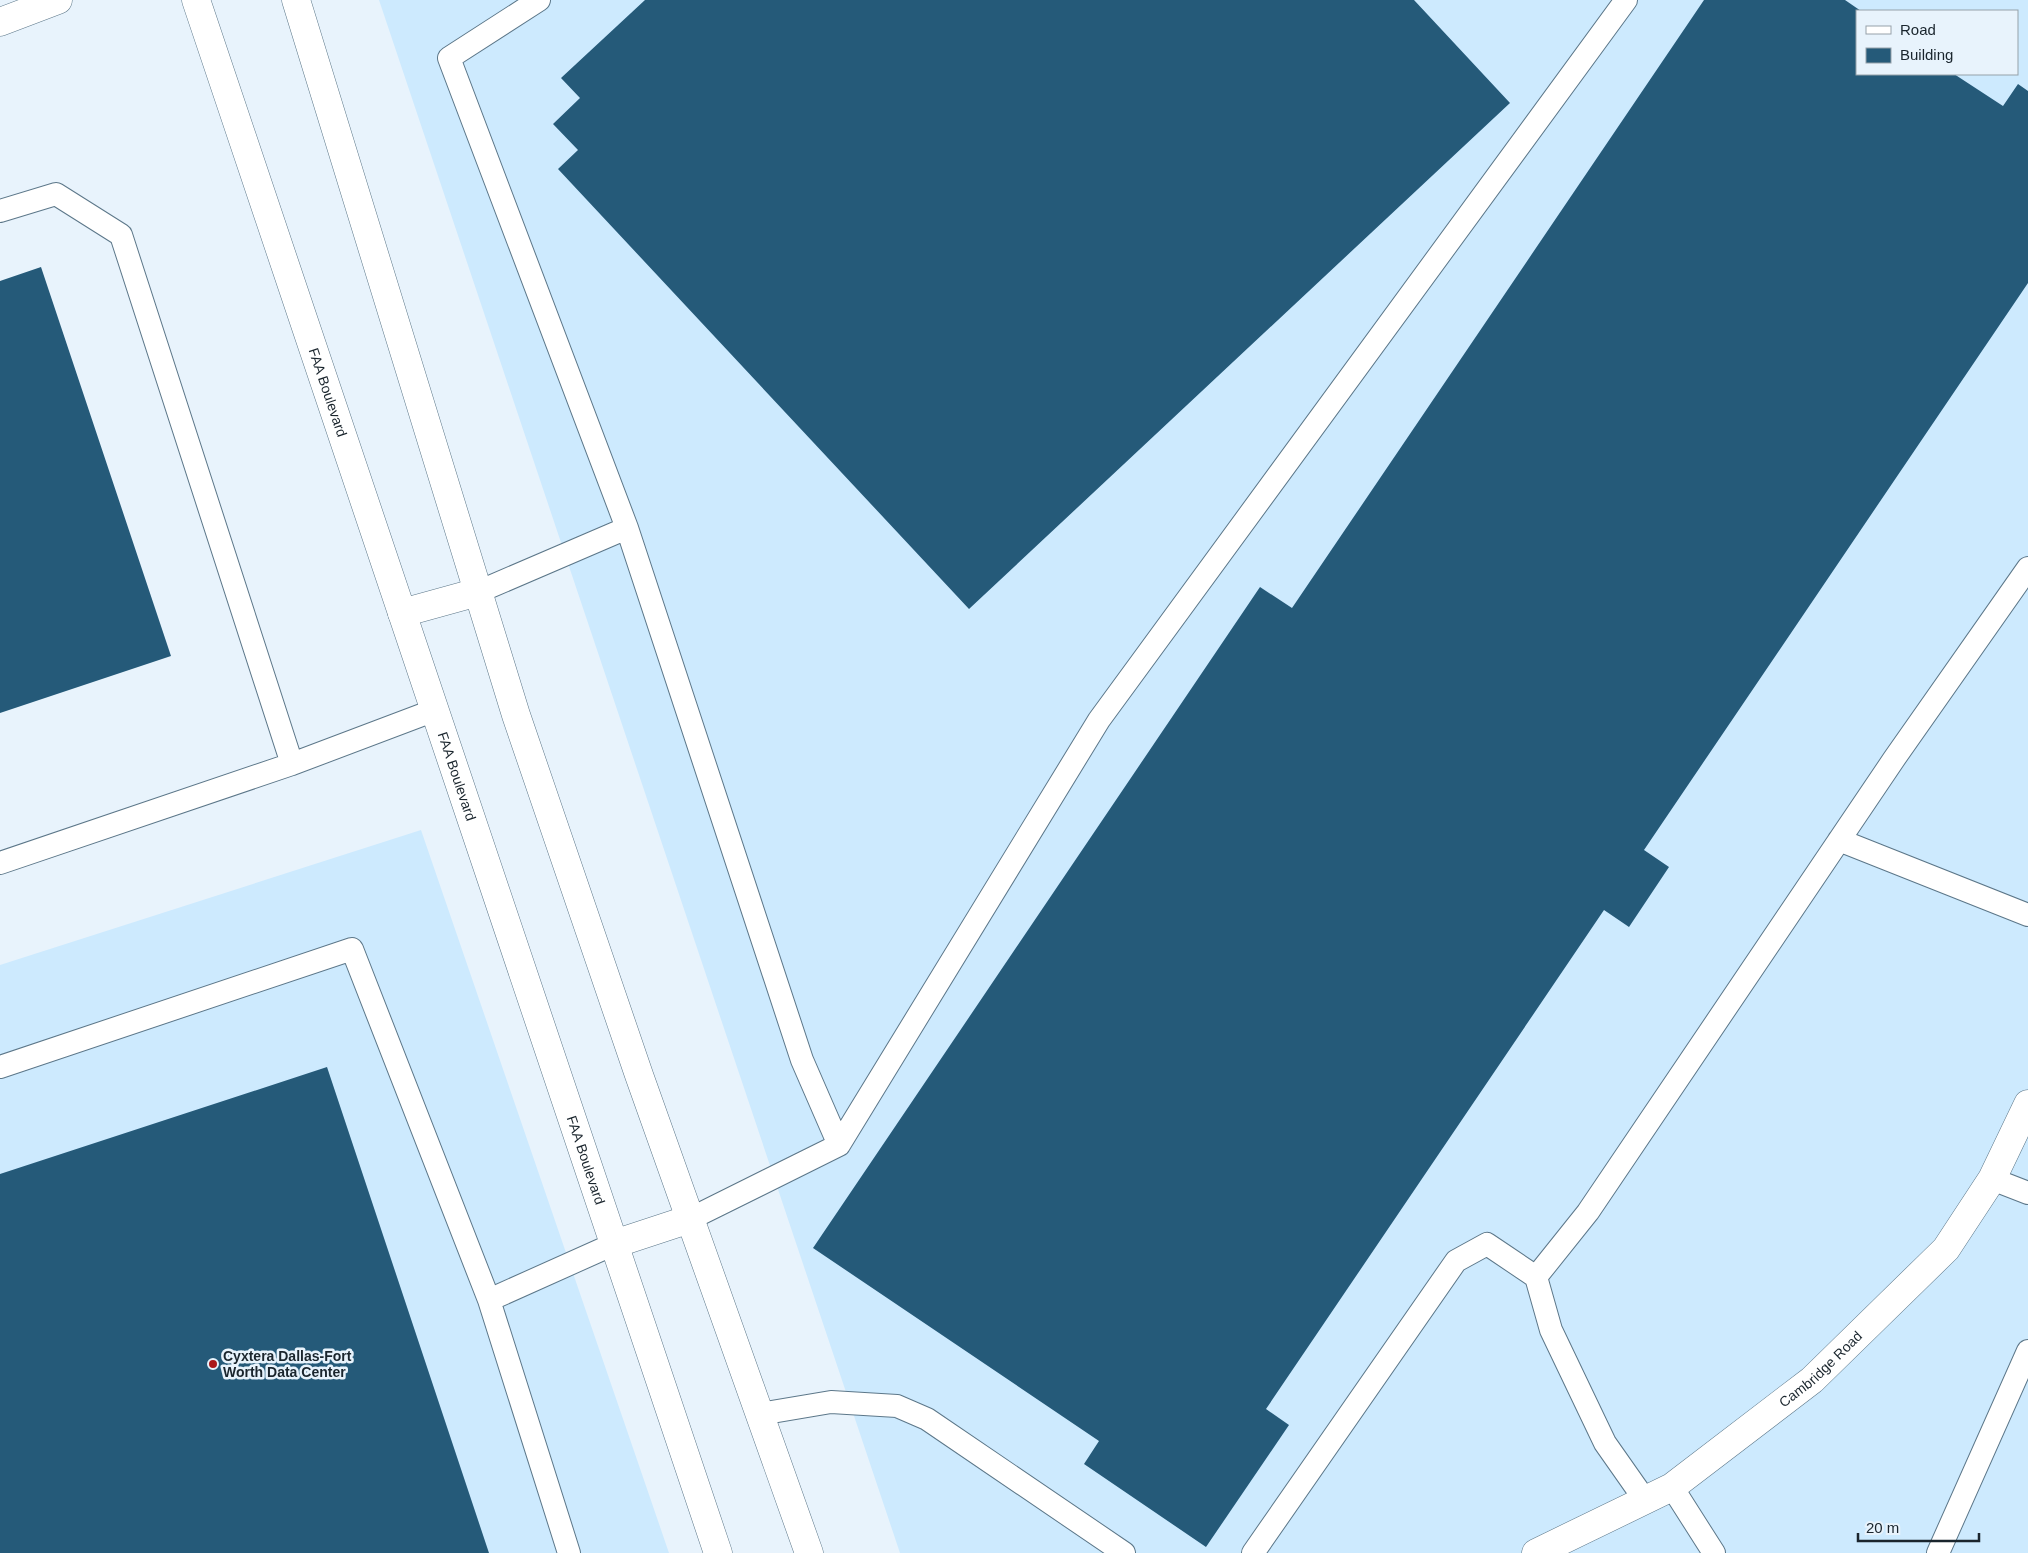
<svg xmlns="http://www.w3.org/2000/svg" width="2028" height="1553" font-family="Helvetica,sans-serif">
<rect width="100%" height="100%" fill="#e8f3fc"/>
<!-- built -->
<path fill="#cdeafe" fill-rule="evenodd" d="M379,0H2028V1553H900ZM1857,11H2017V74H1857Z
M421,830L669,1553H0V965Z"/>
<!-- building -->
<path fill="#255a79" d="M645,0H1414L1510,103L969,609L558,169L578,150L553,124L580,98L561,78Z
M1704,0H1845L1861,11H1857V74H1954L2003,106L2018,84L2028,91V283L1644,850L1669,867L1629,927L1604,910L1266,1409L1289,1425L1206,1547L1084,1464L1099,1441L813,1248L1260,587L1292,608Z
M41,267L171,656L0,713V281Z
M327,1067L489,1553H0V1174Z"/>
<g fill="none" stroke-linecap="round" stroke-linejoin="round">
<!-- lane casing -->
<g stroke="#5c7789" stroke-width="24">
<path id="lane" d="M539,0L449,58L627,528L802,1060L839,1145
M0,211L56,194L121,235L292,764
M478,592L627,528
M1839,840L2028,915
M0,863L292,764L435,710
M0,1067L352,949L489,1300L614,1244
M1992,1179L2028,1193
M690,1219L839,1145L1099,720L1626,0
M489,1300L569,1553
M760,1414L831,1402L897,1406L927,1419L1124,1553
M1672,1487L1714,1553
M1645,1500L1605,1443L1551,1330L1536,1277L1588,1212L1894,759L2028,568
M1253,1553L1456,1261L1487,1244L1536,1277
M1938,1553L2028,1351"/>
</g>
<!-- street casing -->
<g stroke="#5c7789" stroke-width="29">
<g id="street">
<path d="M0,22L58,0"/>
<path id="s1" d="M1536,1553L1672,1487L1812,1380L1946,1249L1992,1179L2028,1104"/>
</g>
</g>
<!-- secondary casing -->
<g stroke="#5c7789" stroke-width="29">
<g id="secondary">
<path id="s2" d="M196,0L718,1553"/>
<path d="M296,0L516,715L639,1075L809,1553"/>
<path d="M402,613L478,592"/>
<path d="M614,1244L690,1219"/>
</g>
</g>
<!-- lane -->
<use href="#lane" stroke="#fff" stroke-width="22"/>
<!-- street -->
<use href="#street" stroke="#fff" stroke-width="28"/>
<!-- secondary -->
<use href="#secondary" stroke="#fff" stroke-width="28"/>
</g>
<!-- markers -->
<circle fill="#ab181a" stroke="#e8f3fc" stroke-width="2" cx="213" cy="1364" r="5"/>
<g text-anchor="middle" stroke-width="5" stroke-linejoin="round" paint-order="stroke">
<!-- street labels -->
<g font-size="14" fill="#1a252d" stroke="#e8f3fc">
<text dy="5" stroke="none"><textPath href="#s2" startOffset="414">FAA Boulevard</textPath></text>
<text dy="5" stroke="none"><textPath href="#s2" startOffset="819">FAA Boulevard</textPath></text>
<text dy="5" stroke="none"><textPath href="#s2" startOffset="1224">FAA Boulevard</textPath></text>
<text dy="5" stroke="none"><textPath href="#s1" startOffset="341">Cambridge Road</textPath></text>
</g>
<!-- poi labels -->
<g font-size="14" font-weight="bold" fill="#1a252d" stroke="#e8f3fc" text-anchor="start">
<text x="223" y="1361">Cyxtera Dallas-Fort<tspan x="223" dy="16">Worth Data Center</tspan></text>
</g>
</g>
<!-- legend -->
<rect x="1856" y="10" width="162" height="65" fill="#e8f3fc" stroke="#96a1a9"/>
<rect x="1866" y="26" width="25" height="8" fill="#ffffff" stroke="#96a1a9"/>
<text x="1900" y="35" font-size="15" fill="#1a252d">Road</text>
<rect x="1866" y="48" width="25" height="15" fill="#255a79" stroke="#96a1a9"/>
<text x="1900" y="60" font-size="15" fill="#1a252d">Building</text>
<!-- scale -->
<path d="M1858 1533v8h121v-8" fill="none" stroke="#1a252d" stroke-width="2.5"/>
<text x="1866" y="1533" font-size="15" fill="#1a252d" stroke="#e8f3fc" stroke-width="4" paint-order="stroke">20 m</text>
</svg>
